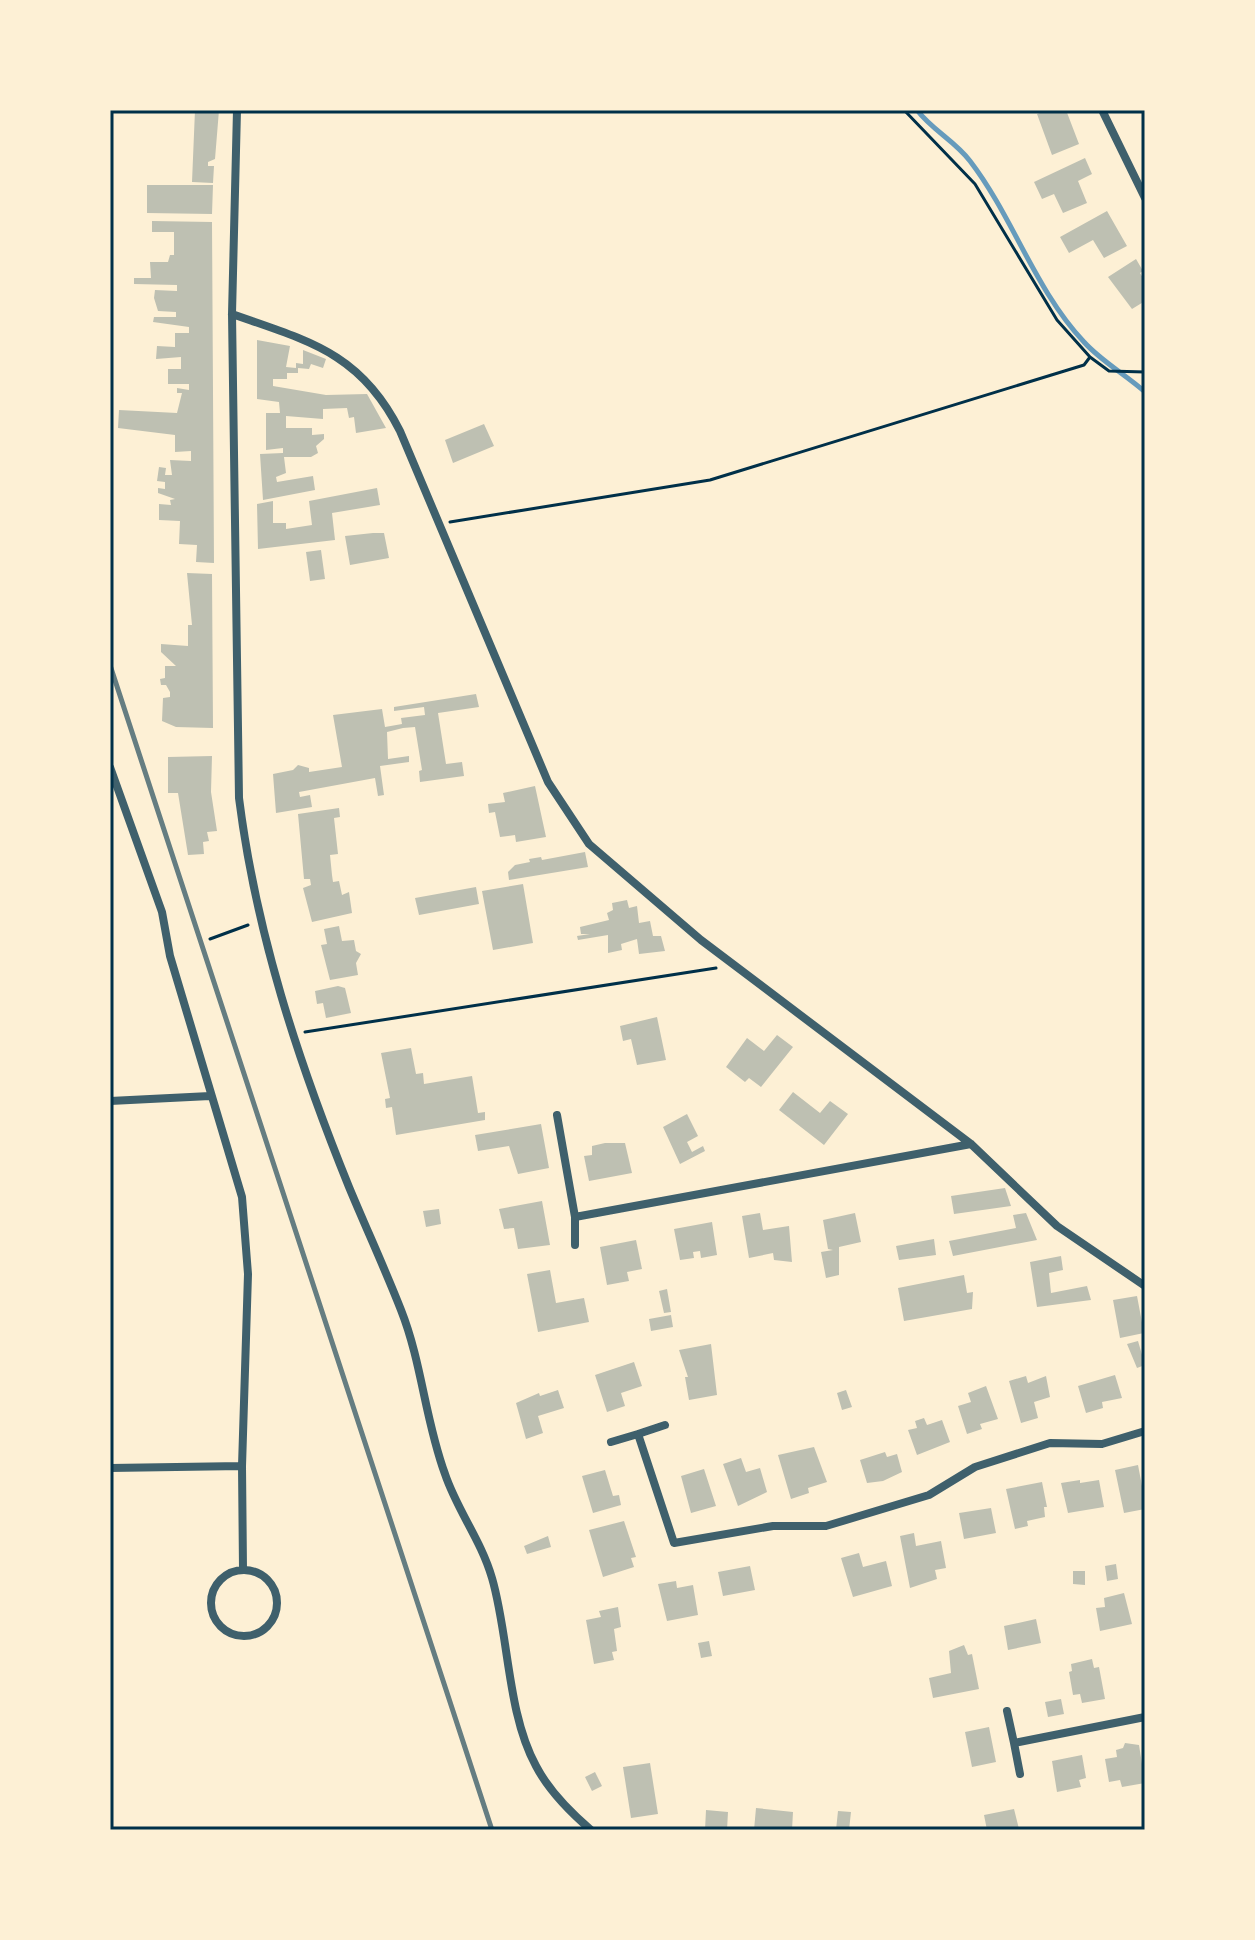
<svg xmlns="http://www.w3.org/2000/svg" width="1255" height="1940" font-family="'Space Grotesk',sans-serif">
<rect width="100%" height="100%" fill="#fdf0d5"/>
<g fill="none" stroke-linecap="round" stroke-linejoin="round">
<!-- stream -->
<path stroke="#669bbc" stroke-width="5" d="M917,110C932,130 955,141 970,161C1013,217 1035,290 1084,342C1101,361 1126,375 1145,392"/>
</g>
<!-- building -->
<path fill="#bec0b2" d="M195,110H219L215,159L208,162V166H214L213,183L192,182Z
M1048,110H1066L1079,144L1052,155L1037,114Z
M1085,158L1092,174L1078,181L1087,203L1063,213L1054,194L1042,199L1034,182Z
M147,185H213L212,214L147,213Z
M1107,211L1127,246L1104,258L1093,240L1069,253L1060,237Z
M152,221L212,222L214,563L196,562L197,545L179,544L180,521L159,520V504L171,505L170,500L175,499L158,493V488L165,489V482L157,481L159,467L166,468L165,475H172L170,460L191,461V451L175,452V435L118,428L119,410L177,413L182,393H177V388L189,390V384H168V369H181V357L156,359L157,346L175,347V333H189V327L153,322L154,317H176V312L158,311L154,298L155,290L177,291V285L134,284V278H151L150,262H168L170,255H174V232H152Z
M1136,259L1143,271L1140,273L1145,281V301L1132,309L1108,277Z
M257,340L290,346L286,367L296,368V363L303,364V350L326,359L323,368L311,364L309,369L298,368V373H287V379H273V386L326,395L367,394L386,428L356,433L354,417L349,418L347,408L323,409V419L286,416V428H312V435L324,434V439L316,446L318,453L311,457H284L286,473L276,477L277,482L313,476L315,490L263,500L260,454L283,453V448L266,450V413H280L279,402L257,399Z
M484,424L494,446L453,463L445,440Z
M377,488L380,505L332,513L335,540L258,549L257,504L273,501V523H286V529L312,525L309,501Z
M373,533H384L389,558L350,565L345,536Z
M321,550L325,579L310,581L306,552Z
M187,573L212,574L213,728L176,727L162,721L163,698L170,697V692L166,685H161L160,679L165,678V666H176L161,652V644L188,646V625H192Z
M476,694L479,707L438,713L446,764L462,762L464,776L420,782L419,771L422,770L415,727L403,728L387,732L388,759L409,756V762L380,766L384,795L378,796L375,778L299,792L300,797L310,795L312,807L276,813L273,774L293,770L298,765L309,768V772L342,767L333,715L382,709L385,727L402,724L401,718L425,715L424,707L394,711V707Z
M212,756L211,792L217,831L207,832L209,841L203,842L204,854L188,855L178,793H168V757Z
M535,786L546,837L516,842L515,835L500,837L495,812L489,813L488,804L505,802L503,793Z
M339,808L340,817L334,818L338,854L330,855L332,875L333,882L339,881L342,895L349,892L352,913L312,922L303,888L311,885L310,879H304L298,814Z
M585,852L588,867L509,880L508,872L515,865L530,862L529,859L541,857L542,860Z
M523,884L533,943L493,950L482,891Z
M476,887L479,904L419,915L415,898Z
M627,900L629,908L637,906L639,923L650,921L653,936H661L665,951L639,954L637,939L621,944L622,950L608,953V935L578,940L577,936L590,934H581L580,927L609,920L607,913L613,910L612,903Z
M339,926L342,941L354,940L356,951L361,954L356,963L358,975L330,980L321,945L327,944L324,929Z
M338,986L345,988L351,1013L326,1018L323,1003L317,1004L315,991Z
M657,1017L666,1060L637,1065L631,1039L623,1041L620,1026Z
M777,1035L793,1047L761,1087L749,1078L745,1082L726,1067L747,1038L764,1051Z
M411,1048L416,1074L423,1073L424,1084L472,1076L478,1113L485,1112V1120L396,1135L392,1107L386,1108L385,1099L390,1098L381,1053Z
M793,1092L820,1113L830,1101L848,1114L824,1145L779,1110Z
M687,1114L698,1136L687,1142L692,1152L703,1146L705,1151L680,1164L663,1127Z
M541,1124L549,1168L518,1174L509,1146L478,1151L475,1135Z
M605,1143H625L632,1173L589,1181L584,1156L592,1155V1146Z
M1005,1188L1011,1206L954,1214L951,1196Z
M542,1201L550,1245L518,1249L514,1228L504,1229L499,1209Z
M439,1209L441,1224L426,1227L423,1211Z
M760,1213L763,1230L789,1226L792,1262L774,1260L773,1253L749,1258L742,1216Z
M855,1213L861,1242L839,1247V1275L826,1278L821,1252L833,1250L828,1249L823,1220Z
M1026,1213L1037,1240L953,1256L949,1241L1016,1228L1013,1215Z
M712,1222L717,1255L701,1258L700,1251L693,1252L694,1258L680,1260L674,1229Z
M934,1239L936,1255L899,1260L896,1246Z
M636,1240L642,1269L627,1272L629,1281L607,1285L600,1247Z
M1061,1256L1063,1270L1049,1273L1051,1293L1087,1286L1091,1300L1037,1307L1030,1262Z
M550,1270L556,1303L584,1298L589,1322L538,1332L527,1274Z
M964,1275L967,1293L973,1292L972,1309L904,1321L898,1288Z
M667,1289L671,1312L664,1313L659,1291Z
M1137,1296L1144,1333L1120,1338L1113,1300Z
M671,1315L673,1327L651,1331L649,1319Z
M1138,1341L1145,1365L1137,1368L1127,1344Z
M711,1344L717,1395L689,1400L685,1377H688L679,1350Z
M634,1362L642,1386L621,1393L625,1406L607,1412L595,1375Z
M1115,1375L1122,1398L1102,1402L1103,1408L1086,1413L1078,1386Z
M1026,1376L1028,1383L1046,1376L1050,1397L1034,1402L1038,1418L1021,1423L1009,1381Z
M986,1386L998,1419L980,1424L982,1429L967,1434L958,1406L971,1402L968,1393Z
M558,1390L564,1408L538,1416L543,1433L526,1439L516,1403L539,1393L540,1396Z
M846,1390L852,1407L842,1410L837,1393Z
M924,1418L927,1425L942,1420L950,1442L917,1455L908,1430L917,1428L915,1421Z
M814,1447L827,1482L808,1488L809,1493L791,1499L778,1455Z
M885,1452L887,1457L897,1454L902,1472L883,1481L867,1483L860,1460Z
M741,1458L746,1472L760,1468L767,1492L738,1506L723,1464Z
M1138,1465L1142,1486H1145V1509L1124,1513L1115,1470Z
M704,1469L716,1506L691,1513L681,1476Z
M605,1470L613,1496L619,1495L621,1505L593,1513L582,1476Z
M1080,1480V1483L1099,1480L1104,1507L1068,1513L1061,1483Z
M1042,1482L1047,1507H1044L1045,1517L1027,1521L1028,1526L1015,1529L1006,1489Z
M991,1508L996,1533L964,1539L959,1513Z
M624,1521L636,1557L631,1558L634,1567L603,1577L589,1530Z
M914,1533L916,1546L941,1541L946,1568L935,1570L937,1579L910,1588L900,1536Z
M548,1536L551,1547L527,1554L524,1546Z
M859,1553L863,1567L886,1561L892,1586L853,1597L841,1558Z
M1116,1564L1118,1579L1107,1581L1105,1566Z
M750,1566L755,1590L723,1596L718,1572Z
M1073,1571H1085V1585L1073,1584Z
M676,1581L677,1588L693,1585L698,1615L667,1621L658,1584Z
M1124,1593L1132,1624L1100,1631L1096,1608L1105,1607L1104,1598Z
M618,1607L621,1627L614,1629L617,1651L612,1652L614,1660L594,1664L586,1620L601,1617L599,1611Z
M1036,1619L1041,1643L1008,1650L1004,1626Z
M709,1641L712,1656L701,1658L698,1643Z
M964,1645L968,1655L972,1654L979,1689L933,1698L929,1678L951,1673L949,1651Z
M1092,1659L1094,1668L1099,1667L1105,1699L1082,1703L1080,1694L1073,1695L1069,1672L1072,1671L1071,1664Z
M1061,1699L1064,1714L1048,1717L1045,1702Z
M989,1727L996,1762L972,1767L965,1732Z
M1125,1743L1139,1745L1145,1783L1122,1787L1120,1780L1109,1782L1105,1759L1117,1757L1116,1750L1123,1748Z
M1082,1755L1086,1778L1079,1780L1081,1787L1057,1792L1052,1761Z
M650,1763L658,1814L631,1818L623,1767Z
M595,1772L602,1786L592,1791L585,1777Z
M756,1808L793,1812L792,1830H754Z
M1014,1809L1019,1829L987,1830L984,1815Z
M706,1810L728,1812L727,1830H705Z
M838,1811L851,1812L849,1830H836Z"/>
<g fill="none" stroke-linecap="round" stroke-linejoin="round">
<!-- path -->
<path stroke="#003049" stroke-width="3" d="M904,110L975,184L1057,320L1090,357L1109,371L1145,372
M450,522L710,480L1084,365L1090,357
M210,939L248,925
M305,1032L716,968"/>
<!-- minor -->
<path stroke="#3f606c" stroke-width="8" d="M237,110L232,314L239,798C256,933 298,1061 349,1187C366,1228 385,1269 401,1310C422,1363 425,1420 445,1474C457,1510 481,1540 492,1578C509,1636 507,1713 536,1766C549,1791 570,1812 591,1830
M1102,110L1145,198
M232,314C309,341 361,353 400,431L548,782L589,844L701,940L971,1144L1057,1226L1145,1286
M110,767L162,912L170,956L242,1197L248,1274L242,1466L243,1569
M110,1101L210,1096
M557,1115L575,1217V1245
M575,1217L971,1144
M638,1434L665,1425
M611,1442L638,1434L674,1543L773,1526H826L929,1495L975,1467L1050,1443L1102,1444L1145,1431
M110,1468L242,1466
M211 1603a33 33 0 1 1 66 0a33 33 0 1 1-66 0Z
M1007,1711L1014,1743
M1020,1774L1014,1743L1145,1717"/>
<!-- rail -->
<path stroke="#657d81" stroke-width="5" d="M110,665L492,1830"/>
</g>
<!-- border -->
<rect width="1255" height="1940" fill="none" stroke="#fdf0d5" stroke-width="224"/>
<rect x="112" y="112" width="1031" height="1716" fill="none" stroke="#003049" stroke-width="3"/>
</svg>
